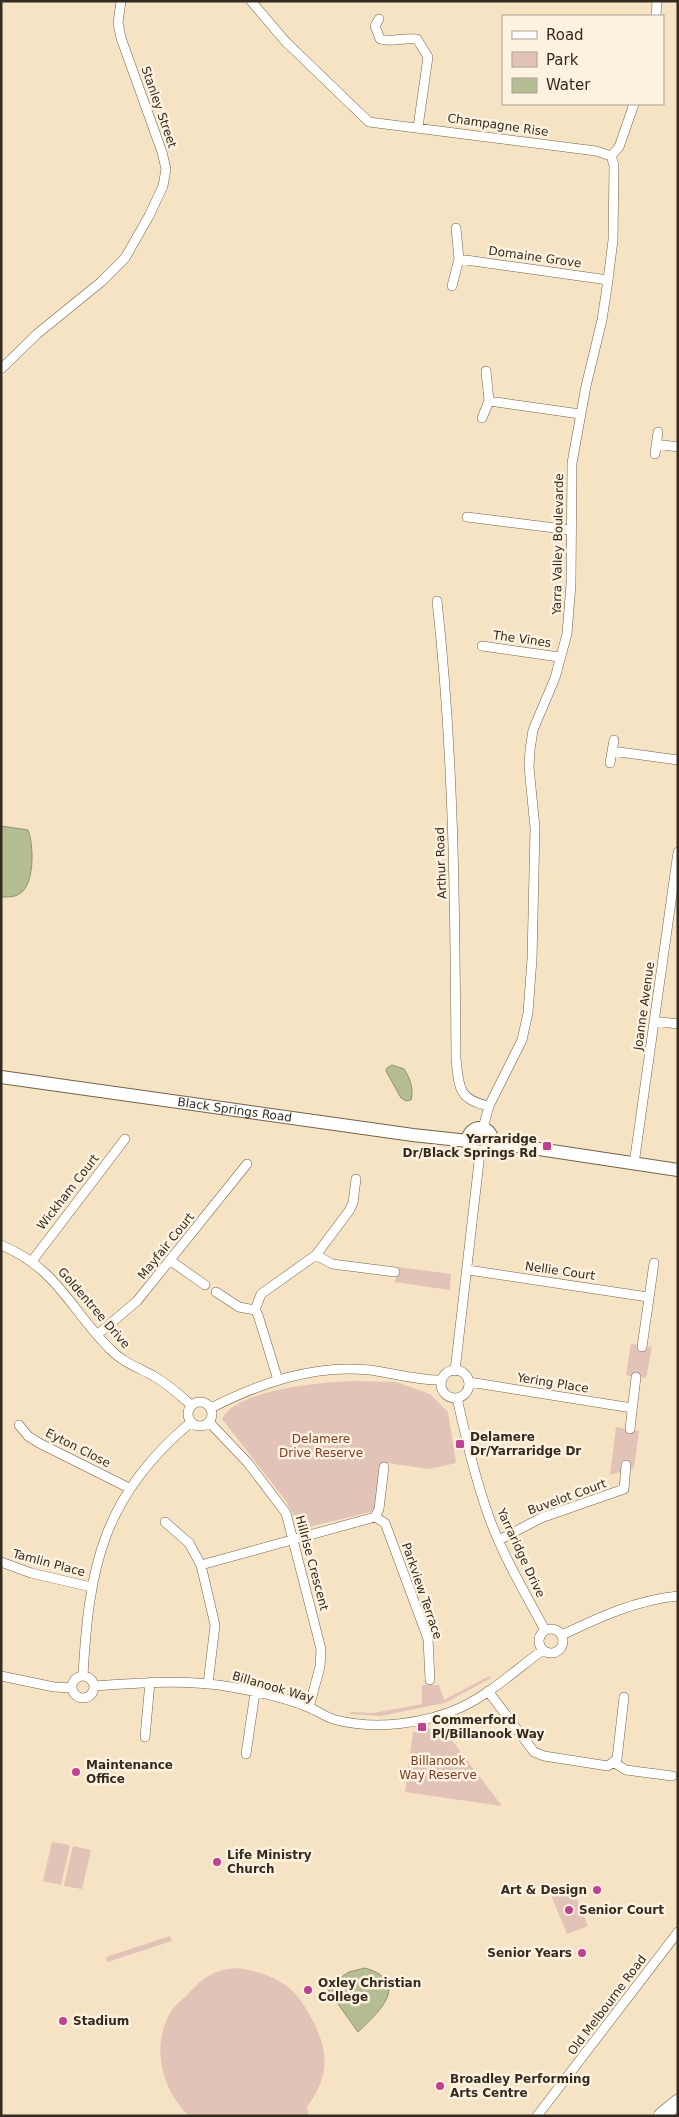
<svg xmlns="http://www.w3.org/2000/svg" width="679" height="2117" font-family="'DejaVu Sans',sans-serif">
<rect width="100%" height="100%" fill="#f6e3c4"/>
<!-- green -->
<path fill="#e2c3b7" d="M398,1267L451,1274L450,1290L395,1282Z
M631,1344L652,1347L646,1378L626,1375Z
M354,1381L396,1382L430,1394L448,1412L456,1463L429,1469L381,1462L374,1511L301,1529L286,1501L222,1419C237,1389 324,1382 354,1381Z
M616,1427L639,1431L634,1468L610,1475Z
M489,1676L491,1678L445,1703L380,1716L350,1714L351,1712L373,1713L422,1704V1685H439L444,1700Z
M441,1726L502,1806L405,1792L413,1732Z
M52,1842L70,1845L61,1885L43,1881Z
M73,1846L91,1850L82,1889L64,1886Z
M572,1887L588,1926L567,1934L551,1895Z
M170,1936L172,1941L107,1962L106,1957Z
M238,1968C250,1970 264,1973 275,1979C292,1987 300,1998 309,2014C329,2048 331,2074 307,2107L309,2116H189C161,2089 150,2044 172,2010C177,2003 184,1999 189,1993C205,1976 214,1970 238,1968Z"/>
<!-- water -->
<path fill="#b5be92" stroke="#8e9270" d="M1,826L28,830C34,845 35,886 19,894C15,897 8,897 3,897H1Z
M392,1065L404,1069C410,1078 414,1089 411,1100L406,1101L401,1098L386,1071L387,1068Z
M365,1968C412,1982 379,2012 358,2032L326,1987L349,1972Z"/>
<g fill="none" stroke-linecap="round" stroke-linejoin="round">
<!-- minor casing -->
<g stroke="#746347" stroke-width="10">
<path id="minor" d="M251,1L285,41L369,122L596,151L611,156
M656,16L657,1
M379,19L375,26L380,39C393,43 402,37 417,39L428,57L418,127
M459,259L608,280
M452,286L459,259L456,228
M1,369L37,334L101,282L125,258L149,216L163,186L166,169L162,152L121,38L118,23L121,1
M489,401L580,414
M482,418L489,401L486,371
M656,444L678,447
M655,454L658,432
M467,517L571,530
M437,601C454,754 455,906 456,1059C459,1087 458,1100 489,1106
M482,646L559,657
M612,751L678,760
M610,763L614,740
M654,1021L678,1024
M483,1128L489,1106L522,1040L528,1013L532,959L535,828L529,767L530,750L533,730L555,678L567,634L571,584L572,463L586,386L602,320L608,280L613,240L614,165L611,156L619,147L634,104
M634,1164L678,852
M1,1245C58,1269 70,1309 110,1349C122,1362 137,1367 152,1375C166,1383 179,1394 191,1405
M316,1255L332,1264L395,1272
M32,1261L125,1139
M171,1261L205,1285
M468,1270L648,1297
M216,1292L239,1307L255,1310
M97,1335L137,1301L247,1164
M642,1347L654,1263
M441 1384a14 14 0 1 1 28 0a14 14 0 1 1-28 0Z
M455,1371L480,1153
M278,1380L258,1315L255,1310L261,1294L316,1255L349,1211L353,1203L356,1179
M469,1382L632,1408
M457,1398C466,1438 475,1478 489,1517C503,1556 525,1593 545,1630
M188 1414a12 12 0 1 1 24 0a12 12 0 1 1-24 0Z
M211,1408C260,1383 314,1364 370,1370C394,1373 418,1381 442,1380
M209,1422L248,1463L286,1513L321,1649L320,1667L309,1707
M19,1425L28,1436L39,1443L129,1488
M630,1429L636,1377
M375,1517L379,1509L384,1467
M165,1522L189,1543L201,1565L215,1625L208,1684
M499,1540L541,1518L624,1489L626,1465
M1,1562L31,1573L91,1587
M201,1565L375,1517L385,1523L428,1639L430,1680
M539 1641a12 12 0 1 1 24 0a12 12 0 1 1-24 0Z
M562,1635C600,1617 636,1600 678,1596
M1,1676L54,1687L72,1688
M83,1676C89,1565 103,1497 191,1422
M72 1687a11 11 0 1 1 22 0a11 11 0 1 1-22 0Z
M94,1686C140,1683 186,1679 231,1687C254,1691 286,1698 308,1707C318,1711 325,1717 336,1720C376,1730 425,1724 462,1707C491,1693 517,1669 543,1650
M488,1691L534,1752L544,1756L608,1766L617,1759L624,1697
M145,1737L150,1682
M246,1754L255,1693
M613,1762L626,1770L672,1776
M537,2116L678,1932"/>
</g>
<!-- secondary casing -->
<g stroke="#746347" stroke-width="14">
<g id="secondary">
<path id="s1" d="M1,1077L413,1135L468,1141"/>
<circle cx="480" cy="1140" r="12"/>
<path d="M492,1142L678,1170"/>
</g>
</g>
<!-- trunk casing -->
<g stroke="#746347" stroke-width="16">
<path id="trunk" d="M661,2116L678,2102"/>
</g>
<!-- minor -->
<use href="#minor" stroke="#fff" stroke-width="9"/>
<!-- secondary -->
<use href="#secondary" stroke="#fff" stroke-width="12"/>
<!-- trunk -->
<use href="#trunk" stroke="#fff" stroke-width="15"/>
</g>
<!-- markers -->
<g fill="#be4291" stroke="#fdf1df" stroke-width="2">
<rect x="542" y="1141" width="10" height="10" rx="2.5"/>
<rect x="455" y="1439" width="10" height="10" rx="2.5"/>
<rect x="417" y="1722" width="10" height="10" rx="2.5"/>
<circle cx="76" cy="1772" r="5"/>
<circle cx="217" cy="1862" r="5"/>
<circle cx="597" cy="1890" r="5"/>
<circle cx="569" cy="1910" r="5"/>
<circle cx="582" cy="1953" r="5"/>
<circle cx="308" cy="1990" r="5"/>
<circle cx="63" cy="2021" r="5"/>
<circle cx="440" cy="2086" r="5"/>
</g>
<g text-anchor="middle" stroke-width="5" stroke-linejoin="round" paint-order="stroke">
<!-- street labels -->
<g font-size="12" fill="#332b1f" stroke="#fdf1df">
<text transform="translate(159 107) rotate(71)" y="4">Stanley Street</text>
<text transform="translate(498 125) rotate(8)" y="4">Champagne Rise</text>
<text transform="translate(535 257) rotate(8)" y="4">Domaine Grove</text>
<text transform="translate(558 544) rotate(-89)" y="4">Yarra Valley Boulevarde</text>
<text transform="translate(522 639) rotate(8)" y="4">The Vines</text>
<text transform="translate(441 863) rotate(-92)" y="4">Arthur Road</text>
<text transform="translate(644 1006) rotate(-82)" y="4">Joanne Avenue</text>
<text dy="4" stroke="none"><textPath href="#s1" startOffset="236">Black Springs Road</textPath></text>
<text transform="translate(68 1192) rotate(-52)" y="4">Wickham Court</text>
<text transform="translate(166 1246) rotate(-51)" y="4">Mayfair Court</text>
<text transform="translate(560 1271) rotate(8)" y="4">Nellie Court</text>
<text transform="translate(94 1308) rotate(49)" y="4">Goldentree Drive</text>
<text transform="translate(553 1383) rotate(9)" y="4">Yering Place</text>
<text transform="translate(78 1448) rotate(27)" y="4">Eyton Close</text>
<text transform="translate(567 1497) rotate(-20)" y="4">Buvelot Court</text>
<text transform="translate(521 1553) rotate(65)" y="4">Yarraridge Drive</text>
<text transform="translate(49 1563) rotate(15)" y="4">Tamlin Place</text>
<text transform="translate(312 1563) rotate(75)" y="4">Hillrise Crescent</text>
<text transform="translate(422 1591) rotate(71)" y="4">Parkview Terrace</text>
<text transform="translate(273 1687) rotate(16)" y="4">Billanook Way</text>
<text transform="translate(607 2005) rotate(-53)" y="4">Old Melbourne Road</text>
</g>
<!-- poi labels -->
<g font-size="12" font-weight="bold" fill="#332b1f" stroke="#fdf1df" text-anchor="start">
<text x="537" y="1143" text-anchor="end">Yarraridge<tspan x="537" dy="14">Dr/Black Springs Rd</tspan></text>
<text x="470" y="1441">Delamere<tspan x="470" dy="14">Dr/Yarraridge Dr</tspan></text>
<text x="432" y="1724">Commerford<tspan x="432" dy="14">Pl/Billanook Way</tspan></text>
<text x="86" y="1769">Maintenance<tspan x="86" dy="14">Office</tspan></text>
<text x="227" y="1859">Life Ministry<tspan x="227" dy="14">Church</tspan></text>
<text x="587" y="1894" text-anchor="end">Art &amp; Design</text>
<text x="579" y="1914">Senior Court</text>
<text x="572" y="1957" text-anchor="end">Senior Years</text>
<text x="318" y="1987">Oxley Christian<tspan x="318" dy="14">College</tspan></text>
<text x="73" y="2025">Stadium</text>
<text x="450" y="2083">Broadley Performing<tspan x="450" dy="14">Arts Centre</tspan></text>
</g>
<!-- park labels -->
<g font-size="12" fill="#7b3f27" stroke="#fdf1df">
<text x="321" y="1443">Delamere<tspan x="321" dy="14">Drive Reserve</tspan></text>
<text x="438" y="1765">Billanook<tspan x="438" dy="14">Way Reserve</tspan></text>
</g>
</g>
<!-- border -->
<rect width="679" height="2117" fill="none" stroke="#332b1f" stroke-width="5"/>
<!-- legend -->
<rect x="502" y="15" width="162" height="90" fill="#fdf1df" stroke="#aca292"/>
<rect x="512" y="31" width="25" height="8" fill="#ffffff" stroke="#aca292"/>
<text x="546" y="40" font-size="15" fill="#332b1f">Road</text>
<rect x="512" y="52" width="25" height="15" fill="#e2c3b7" stroke="#aca292"/>
<text x="546" y="65" font-size="15" fill="#332b1f">Park</text>
<rect x="512" y="78" width="25" height="15" fill="#b5be92" stroke="#aca292"/>
<text x="546" y="90" font-size="15" fill="#332b1f">Water</text>
</svg>
